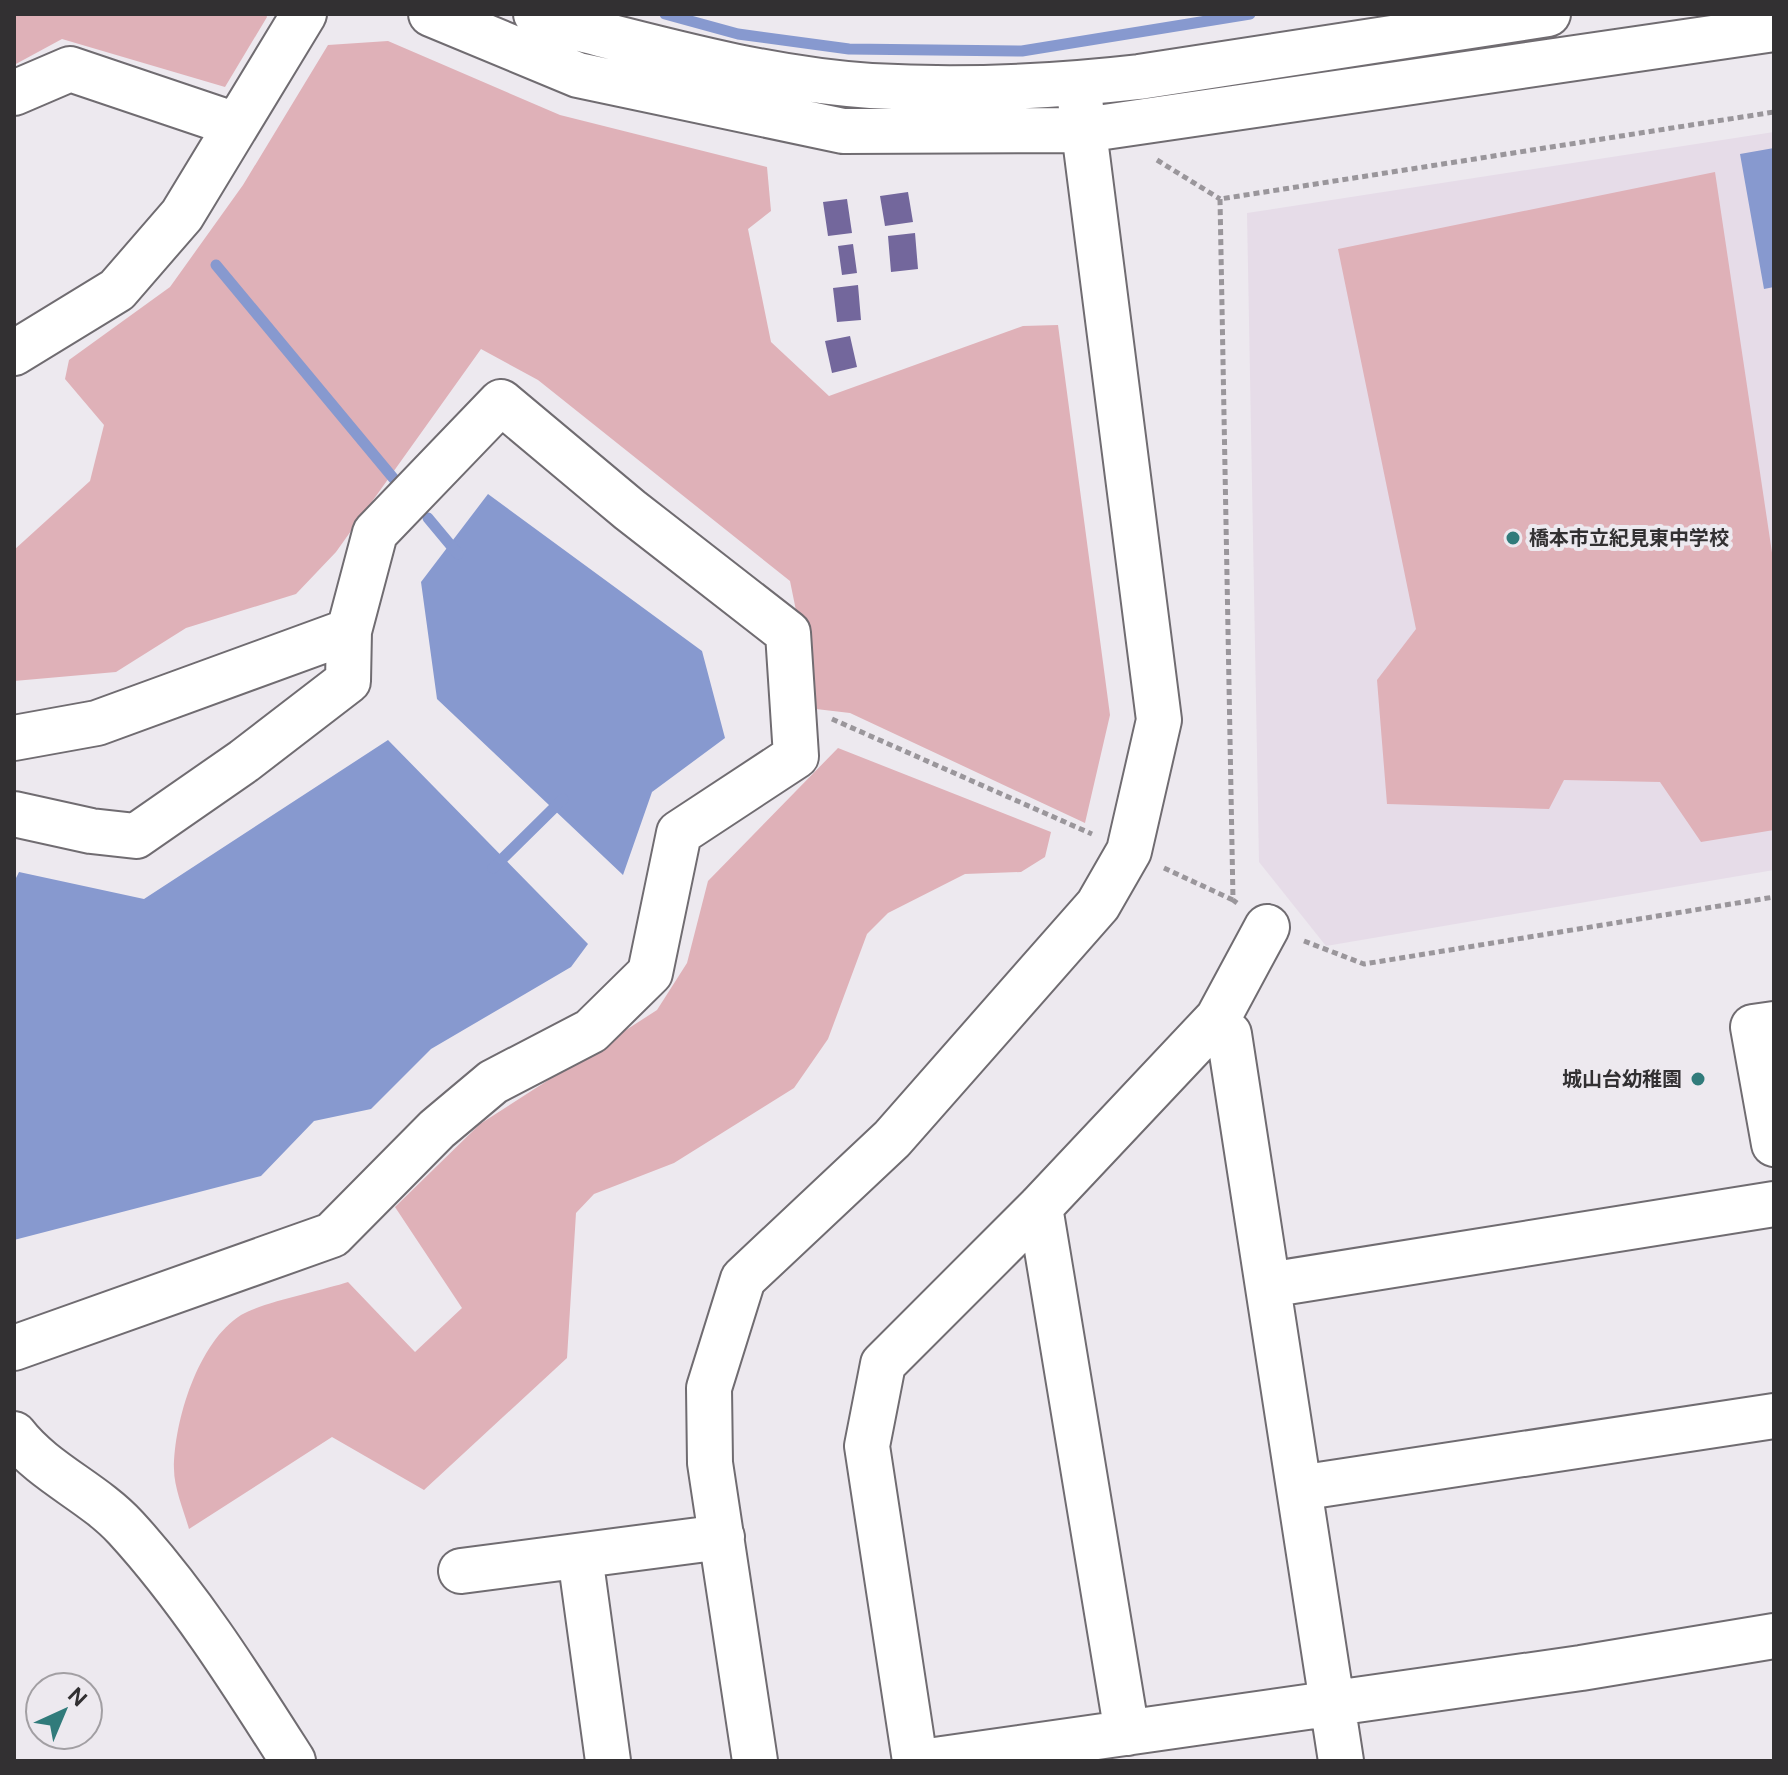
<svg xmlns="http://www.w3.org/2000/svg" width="1788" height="1775" font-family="'DM Sans','Noto Sans JP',sans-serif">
<rect width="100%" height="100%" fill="#ede9ef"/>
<!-- built -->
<path fill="#e6dce8" d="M1774,132V870L1326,946L1259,862L1247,213Z"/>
<!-- green -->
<path fill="#dfb1b8" d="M14,14H266L267,17L225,87L62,39L14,65Z
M388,41L560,115L767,167L771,211L748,229L771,342L829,396L1023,326L1058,325L1110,715L1085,823L850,713L816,709L790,581L538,380L481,349L336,552L296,594L186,628L116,672L14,681V550L90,481L104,425L65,379L69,360L170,287L243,185L328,45Z
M1715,172L1774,566V830L1701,842L1660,782L1564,780L1549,809L1387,804L1377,680L1416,629L1338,249Z
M838,748L1051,832L1045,857L1021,872L965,874L888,913L867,934L828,1039L794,1088L674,1163L594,1194L576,1213L567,1358L424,1490L332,1437L189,1529C184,1511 174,1488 174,1469C174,1421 198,1342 241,1315C260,1303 324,1290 348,1282L415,1352L462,1308L395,1207L480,1124L657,1010L687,963L708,881Z"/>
<!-- water -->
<path fill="#8799cf" d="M1774,148V287L1764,289L1740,154Z
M488,494L702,651L725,738L652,792L623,875L437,699L421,582Z
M388,740L588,944L571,967L431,1049L371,1109L314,1121L261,1176L14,1240V882L19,872L144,899Z"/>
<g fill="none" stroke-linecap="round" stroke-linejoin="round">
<!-- stream -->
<path stroke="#8799cf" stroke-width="11" d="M665,14L738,34L849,49L1022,51L1250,14
M216,265L394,479
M428,518L458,554
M493,868L563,799"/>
</g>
<!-- building -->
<path fill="#73679c" d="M908,192L913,222L885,226L880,196Z
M847,199L852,233L828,236L823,202Z
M915,233L918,269L891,272L888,236Z
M853,244L857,273L842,275L838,246Z
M858,285L861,320L837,322L833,288Z
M850,336L857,367L832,373L825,341Z"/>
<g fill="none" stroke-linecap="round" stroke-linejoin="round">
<!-- minor casing -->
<g stroke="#706c71" stroke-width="48">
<path id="minor" d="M431,14L578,75L843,131L1084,130L1774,29
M536,14L553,22C657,48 763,79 871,86C959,91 1051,87 1139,77L1548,14
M14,93L70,69L236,125
M14,353L117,290L182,215L304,14
M14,738L97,723L349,631
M14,814L91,831L136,836L244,761L348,681L349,631L375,533L501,402L630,510L788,633L796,756L679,833L650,973L591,1031L493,1082L437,1129L332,1235L14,1348
M1774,1024L1753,1027L1774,1144
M1229,1034L1341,1761
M1040,1207L1127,1733
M1268,1285L1774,1204
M14,1434C44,1473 93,1492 126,1528C190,1598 242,1681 293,1761
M1299,1488L1774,1416
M580,1556L608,1761
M461,1571L722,1537
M755,1761L710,1463L709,1388L743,1279L892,1139L1098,905L1129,851L1159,720L1078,84
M915,1761L867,1446L883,1364L1040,1207L1218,1018L1267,927
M928,1761L1581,1668L1774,1636"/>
</g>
<!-- path -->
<path stroke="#9a969b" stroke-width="5" stroke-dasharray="6 4" stroke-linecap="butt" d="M1157,160L1220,199
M832,719L1092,834
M1164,868L1233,900
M1237,903L1233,900L1220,199L1774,112
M1304,941L1364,964L1774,897"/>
<!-- minor -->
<use href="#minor" stroke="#fff" stroke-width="44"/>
</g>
<!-- markers -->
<g fill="#317b7b" stroke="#ede9ef" stroke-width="3">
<circle cx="1513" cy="538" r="8"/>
<circle cx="1698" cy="1079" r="8"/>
</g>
<g text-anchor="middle" stroke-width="8" stroke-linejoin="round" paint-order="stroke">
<!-- poi labels -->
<g font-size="20" font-weight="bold" fill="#323032" stroke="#ede9ef" text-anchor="start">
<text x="1529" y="545">橋本市立紀見東中学校</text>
<text x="1682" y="1086" text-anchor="end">城山台幼稚園</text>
</g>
</g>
<!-- border -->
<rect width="1788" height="1775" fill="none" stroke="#323032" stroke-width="32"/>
<!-- north arrow -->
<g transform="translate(64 1711) rotate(44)"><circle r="38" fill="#ede9ef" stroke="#a29fa3" stroke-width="2"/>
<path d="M0-6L14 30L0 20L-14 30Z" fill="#317b7b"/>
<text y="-12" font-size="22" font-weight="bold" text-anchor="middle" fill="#323032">N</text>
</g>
</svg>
